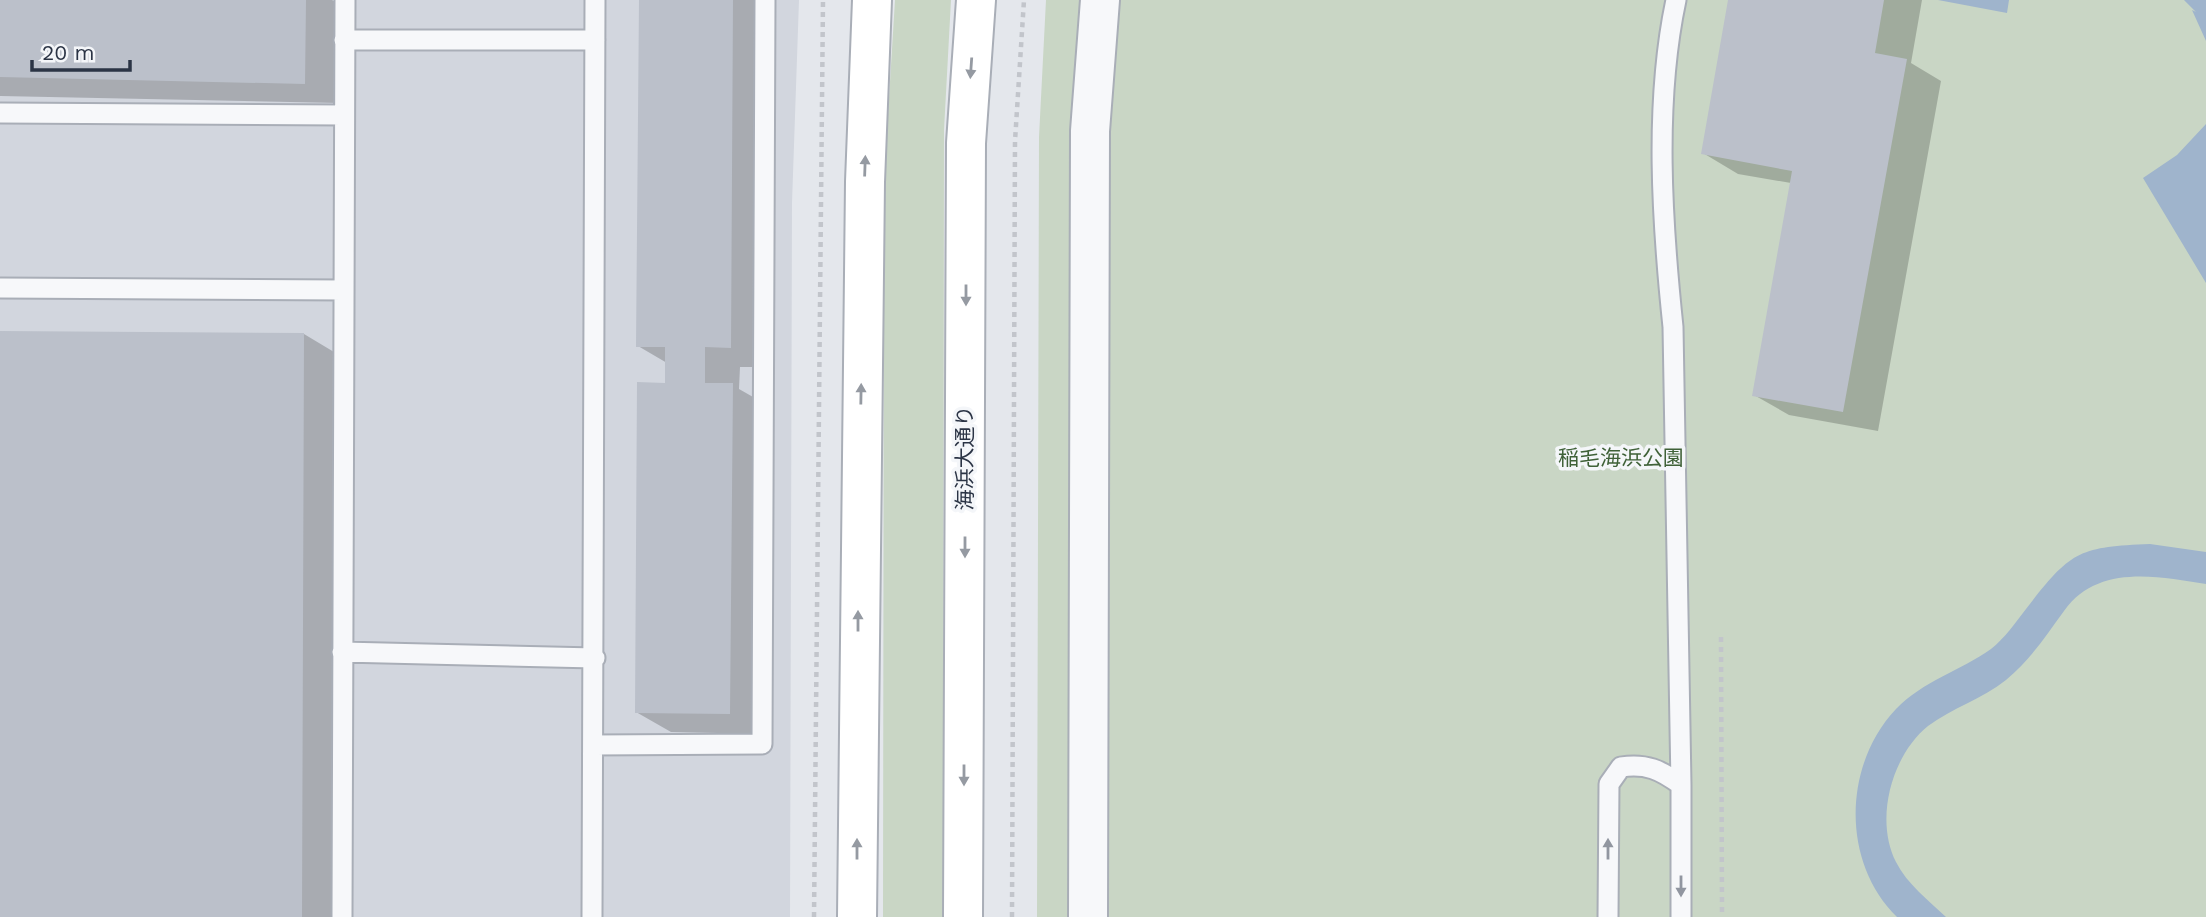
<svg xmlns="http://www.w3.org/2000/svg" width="2206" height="917" font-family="'Work Sans','Noto Sans JP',sans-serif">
<rect width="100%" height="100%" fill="#e4e7ec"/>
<!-- built -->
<path fill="#d2d6de" d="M0,0H799L792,203L790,917H0Z"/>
<!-- green -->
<path fill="#c9d6c5" d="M895,0H951L944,130L943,917H883L884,180Z
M1046,0H2206V917H1037L1039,137Z"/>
<!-- water -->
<path fill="#9fb4cc" d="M1938,0H2009L2007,13Z
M2184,0H2206V41L2192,10L2196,12Z
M2206,124V283L2143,178L2177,155Z
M2150,544L2206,552V584C2157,576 2097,564 2064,611C2045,637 2031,659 2006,680C1982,699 1952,708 1928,726C1892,755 1874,819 1896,862C1907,884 1929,901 1946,917H1897C1841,862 1843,765 1896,709C1923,681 1960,671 1991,649C2004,639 2016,622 2026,609C2071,551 2078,547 2150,544Z"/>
<!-- shadow -->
<path fill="#0003" d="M0,0H332L341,5L339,103L0,96Z
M640,0H768L765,367H740L739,389L767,405L765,734L671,732L636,712L667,385V363L638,346Z
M1730,0H1922L1911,63L1941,81L1878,431L1789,415L1754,395L1791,183L1738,174L1703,153Z
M0,333L304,334L339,355L337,917H0Z"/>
<!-- building -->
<path fill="#bbc0ca" d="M0,0H306L305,84L0,77Z
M639,0H733L731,348L705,347V383H733L730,714L635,713L637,382L665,383V347H636Z
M1728,0H1884L1875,53L1907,59L1843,412L1752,396L1792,171L1701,154Z
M0,331L304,333L302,917H0Z"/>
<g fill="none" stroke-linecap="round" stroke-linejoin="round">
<!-- lane casing -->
<g stroke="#a9aeb7" stroke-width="23">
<path id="lane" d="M1676,0C1654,103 1662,222 1673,327L1681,785
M344,40H595
M0,113L344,115
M0,288L344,290
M342,652L595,658
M593,745L762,744L765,0
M342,917L345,0
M592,917L595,0
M1608,917L1609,784L1621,767C1646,763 1661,770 1681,785V917"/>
</g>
<!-- street casing -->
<g stroke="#a9aeb7" stroke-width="42">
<path id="street" d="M1088,917L1090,131L1100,0"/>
</g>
<!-- secondary casing -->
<g stroke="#a9aeb7" stroke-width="42">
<path id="secondary" d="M857,917L865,182L872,0
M963,917L966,143L976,0"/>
</g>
<!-- path -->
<path stroke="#c2c5cb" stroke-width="4.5" stroke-dasharray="5 5" stroke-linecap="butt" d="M1721,637L1722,917
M814,917L823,0
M1012,917L1015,141L1024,0"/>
<!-- lane -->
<use href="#lane" stroke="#f7f8fa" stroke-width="19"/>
<!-- street -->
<use href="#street" stroke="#f7f8fa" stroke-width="38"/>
<!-- secondary -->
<use href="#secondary" stroke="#fff" stroke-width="38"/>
</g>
<!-- one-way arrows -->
<defs><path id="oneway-solid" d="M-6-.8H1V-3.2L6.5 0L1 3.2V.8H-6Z" transform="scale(1.75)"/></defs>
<g fill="#959aa2">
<use href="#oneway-solid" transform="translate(971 68) rotate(94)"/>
<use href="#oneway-solid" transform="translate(865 166) rotate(-88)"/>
<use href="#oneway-solid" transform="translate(966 295) rotate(90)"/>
<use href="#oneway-solid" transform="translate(861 394) rotate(-89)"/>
<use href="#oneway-solid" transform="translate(965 547) rotate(90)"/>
<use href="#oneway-solid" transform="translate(858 621) rotate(-90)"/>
<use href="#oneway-solid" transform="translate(964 775) rotate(90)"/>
<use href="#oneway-solid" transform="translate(857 849) rotate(-90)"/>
</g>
<g fill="#9196a0">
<use href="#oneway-solid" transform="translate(1608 849) rotate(-90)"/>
<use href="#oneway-solid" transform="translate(1681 886) rotate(90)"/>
</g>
<g text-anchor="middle" stroke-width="7" stroke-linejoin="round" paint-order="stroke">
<!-- street labels -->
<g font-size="21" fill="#2b3445" stroke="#f4f6f9">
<text transform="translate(965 458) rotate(-90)" y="7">海浜大通り</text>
</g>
<!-- park labels -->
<g font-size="21" fill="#3f6138" stroke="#f4f6f9">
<text x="1621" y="465">稲毛海浜公園</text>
</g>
</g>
<!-- scale -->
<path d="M32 60v10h98v-10" fill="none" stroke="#2b3445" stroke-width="3.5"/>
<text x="42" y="60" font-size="21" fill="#2b3445" stroke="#f4f6f9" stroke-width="5" paint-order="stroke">20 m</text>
</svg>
